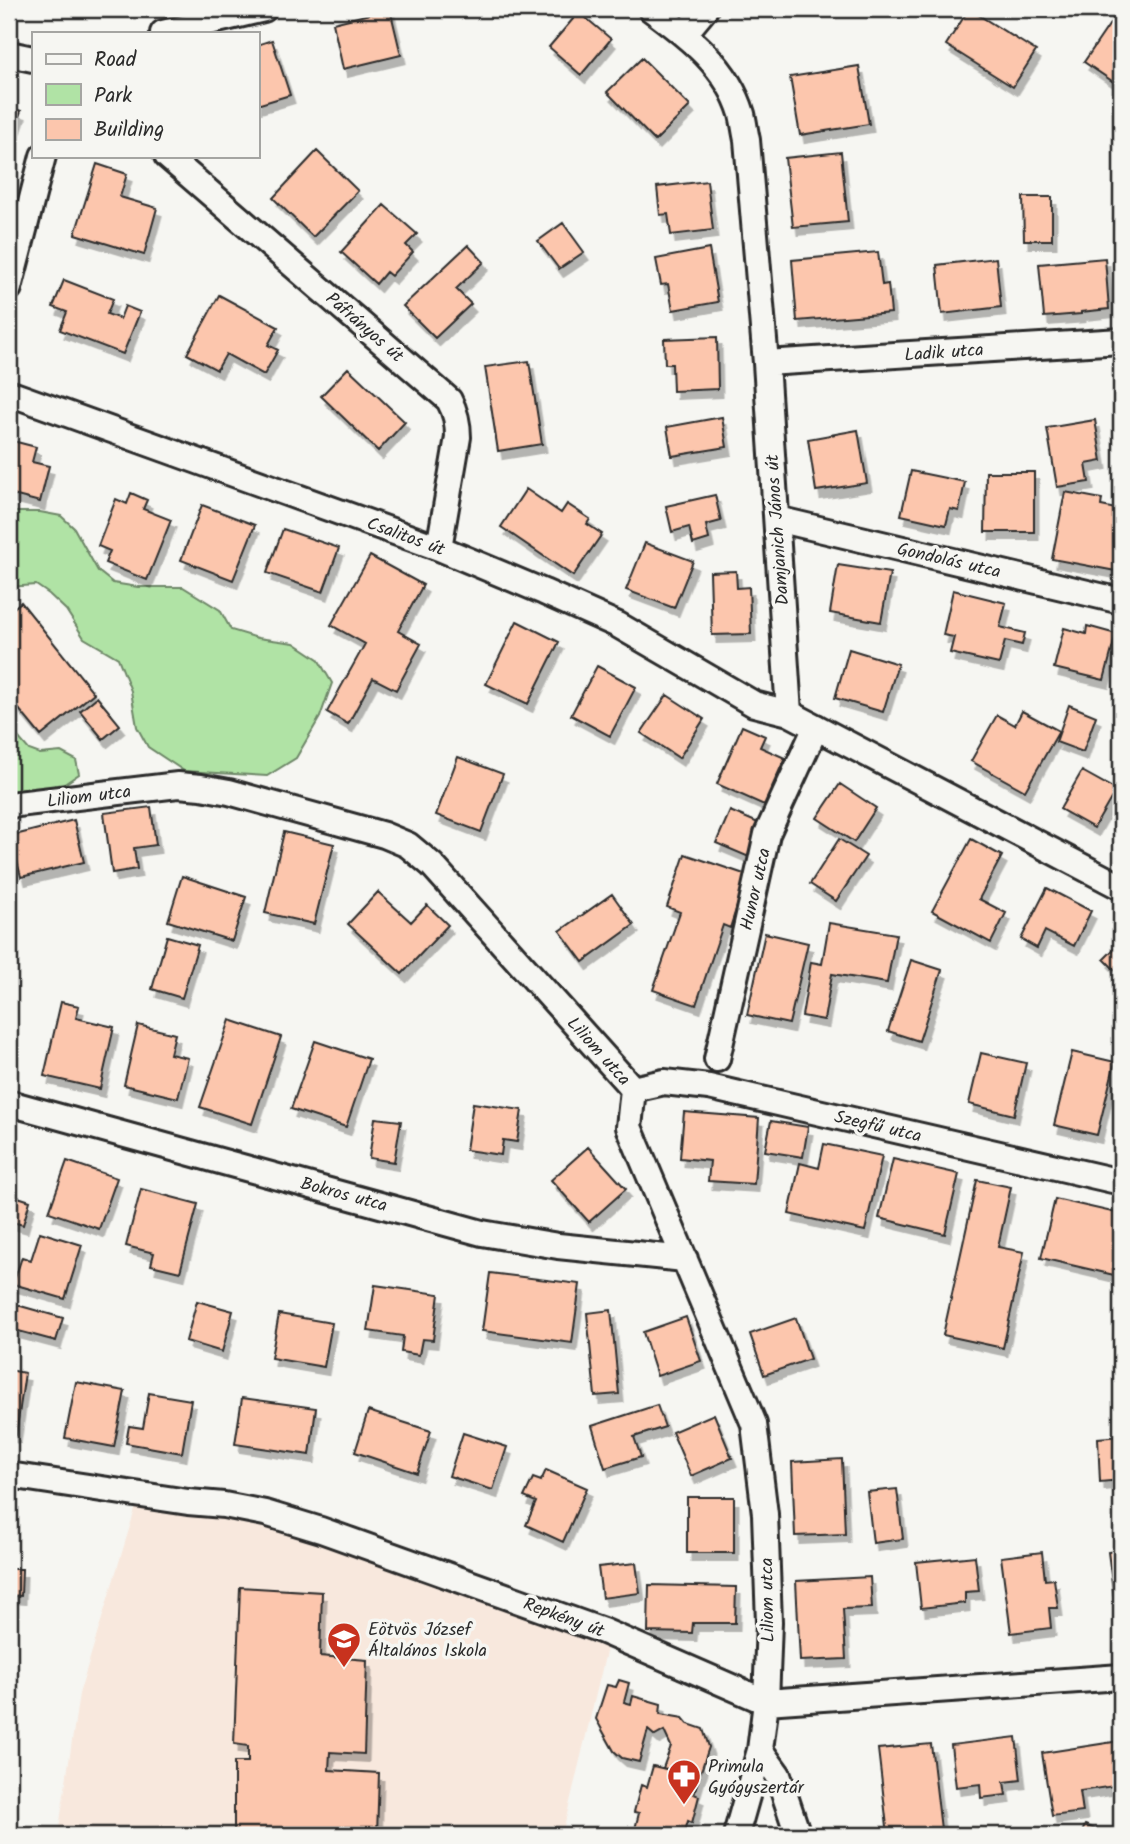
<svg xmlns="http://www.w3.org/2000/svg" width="1130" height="1844" font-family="Kalam,sans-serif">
<defs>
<filter id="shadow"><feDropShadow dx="4.5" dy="8" stdDeviation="0" flood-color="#0004"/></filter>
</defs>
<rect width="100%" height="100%" fill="#f6f6f2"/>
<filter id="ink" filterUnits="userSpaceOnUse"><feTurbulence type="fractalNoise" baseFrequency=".0143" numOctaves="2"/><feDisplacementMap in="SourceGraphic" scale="14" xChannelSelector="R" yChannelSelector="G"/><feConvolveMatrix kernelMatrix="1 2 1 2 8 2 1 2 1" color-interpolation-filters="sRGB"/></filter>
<g filter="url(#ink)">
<!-- built -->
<path fill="#f8e8dd" d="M137,1503L276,1523L608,1644L562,1835H58L79,1694Z"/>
<!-- green -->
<path fill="#b0e3a5" stroke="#6e8768" stroke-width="2" d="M9,512H40L61,516L74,528L98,571L113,583L138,587H183L220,610L231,630L258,638L294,643L318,659L332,683L320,717L296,758L267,776L184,771L148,747L137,727L131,691L118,658L84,638L66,610L49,594L36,585L9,587Z
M9,722L12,730L29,750L40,754L61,752L76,760L79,774L60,787L9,793Z"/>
<!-- building -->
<path fill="#fcc6ad" stroke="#2b2b2b" stroke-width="2" filter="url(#shadow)" d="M390,9L401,55L343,69L333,23Z
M969,9L1036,51L1013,87L946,45Z
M1120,9H1121V87L1084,62Z
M579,12L611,39L581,75L549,47Z
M272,40L290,95L257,105V45Z
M642,58L690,106L655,141L607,92Z
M859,66L869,124L800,135L790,77Z
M9,107L21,111L9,146Z
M317,151L358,191L313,237L273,198Z
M841,152L848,222L793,227L785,158Z
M97,164L127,174L120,197L157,208L144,255L75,234Z
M707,181L713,230L671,235L668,214L660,215L657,187Z
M1023,197H1052V240H1024Z
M384,205L417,234L406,245L413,252L391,276L386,272L376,284L341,252Z
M563,223L584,252L559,269L538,241Z
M468,245L484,262L456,289L471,304L435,338L403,306Z
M709,249L718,302L673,310L668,284L661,285L656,259Z
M878,252L882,285L888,284L891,313L797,321L792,260Z
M996,258L1001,307L942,314L937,265Z
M1105,258L1109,309L1081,312V314L1044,317L1039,264Z
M64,280L113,299L107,314L120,319L125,306L140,312L123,354L60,330L67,312L53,307Z
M219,295L278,327L268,345L278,350L264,375L226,354L217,370L187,354Z
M717,337L718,389L673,391L672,364H665L664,339Z
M529,361L542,444L498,451L485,367Z
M348,368L405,422L378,451L321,396Z
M722,417L727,447L672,456L667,427Z
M1095,420L1102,461L1086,464L1089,482L1057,487L1047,428Z
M858,430L867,483L816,491L808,439Z
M9,440L36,447L32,462L49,466L40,502L9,494Z
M911,471L965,482L959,511L950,509L946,525L901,515Z
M986,472H1034V532H985Z
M526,489L561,513L567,504L590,519L587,524L602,534L573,576L501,527Z
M1065,492L1102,499L1101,506L1121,510V572L1052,559Z
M131,493L147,500L143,509L171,520L147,580L105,563L110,551L98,546L116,499L127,504Z
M715,495L721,521L706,525L709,539L693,544L689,527L672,532L666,506Z
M202,505L255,525L233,580L181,560Z
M283,529L339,548L323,592L267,573Z
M645,543L693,561L674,608L626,590Z
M370,556L423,585L398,631L421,644L396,690L373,678L348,724L327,712L365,644L331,625Z
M838,565L890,573L881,622L830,613Z
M736,571L737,588L749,587L751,634L712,635L710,572Z
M953,590L1006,603L1000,627L1025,633L1022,645L1005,641L999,664L950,653L954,637L943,635Z
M21,602L94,693L41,736L9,697V612Z
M517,621L559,642L528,704L486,684Z
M1087,626L1116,634L1104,680L1054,668L1064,628L1086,634Z
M849,649L898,664L883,712L835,698Z
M597,666L636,687L610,736L571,715Z
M667,695L704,719L679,758L641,733Z
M97,697L120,725L103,739L80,711Z
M1069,705L1096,716L1083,752L1056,742Z
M1022,711L1059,731L1025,791L971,761L997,715L1015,725Z
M742,726L765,736L760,747L785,758L764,805L717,784Z
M458,757L503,774L481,832L436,815Z
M1082,771L1116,790L1094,828L1060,809Z
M840,784L876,808L854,842L817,818Z
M151,807L156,845L134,848L137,869L112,873L104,813Z
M730,811L763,825L749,857L716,843Z
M74,820L84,862L21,877L11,836Z
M284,832L334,844L314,924L265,913Z
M839,839L866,856L836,901L810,884Z
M971,839L1002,856L979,899L1006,913L991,943L932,911Z
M685,854L747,875L730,928L723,925L696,1005L653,990L680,912L667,907Z
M182,876L246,897L232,941L168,921Z
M1047,888L1091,911L1074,946L1045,931L1037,948L1021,939Z
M378,892L411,922L427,905L448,925L402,974L348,924Z
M612,894L634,925L583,962L560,931Z
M829,923L896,934L887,983L832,974L824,1020L802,1016L811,962L822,964Z
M765,933L808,943L789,1024L747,1015Z
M167,936L198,945L182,998L152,989Z
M1121,942V976L1104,959Z
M911,960L942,970L919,1041L888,1031Z
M61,1002L79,1006L76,1018L114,1027L100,1089L44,1076Z
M230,1020L281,1037L252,1124L200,1107Z
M138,1025L175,1034L170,1054L188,1058L178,1098L124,1085Z
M315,1041L369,1059L346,1127L291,1109Z
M1072,1052L1115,1062L1097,1135L1054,1125Z
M981,1053L1026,1063L1014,1115L969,1104Z
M473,1103L522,1110L517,1142L503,1140L501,1155L466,1150Z
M684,1112L759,1118L754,1184L708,1181L710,1161L680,1158Z
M375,1118L401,1121L394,1162L369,1158Z
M771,1121L808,1127L803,1157L765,1151Z
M824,1144L882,1156L865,1231L789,1214L800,1163L819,1168Z
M588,1147L626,1189L589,1222L551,1180Z
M893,1159L959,1174L945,1234L879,1218Z
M67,1161L117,1178L99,1229L49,1212Z
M977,1180L1011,1187L998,1247L1024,1252L1003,1348L943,1335Z
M141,1189L198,1204L180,1272L151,1265L154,1253L126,1246Z
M9,1194L30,1201L23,1225L9,1221Z
M1055,1199L1121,1214V1244L1114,1275L1041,1258Z
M40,1232L82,1245L65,1299L13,1284L22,1257L31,1260Z
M490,1273L580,1284L572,1343L482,1331Z
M375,1285L439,1294L433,1340L422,1339L419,1355L401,1352L403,1336L368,1331Z
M197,1301L233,1311L222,1352L186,1341Z
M17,1305L63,1318L56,1341L11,1329Z
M611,1310L619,1394L595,1396L587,1313Z
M279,1314L332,1323L324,1367L271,1358Z
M686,1317L701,1361L657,1376L643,1332Z
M796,1318L810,1359L764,1375L750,1334Z
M9,1370L25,1373L16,1435L9,1434Z
M76,1382L125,1391L114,1447L65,1438Z
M149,1393L191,1400L182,1453L126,1443L129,1426L143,1428Z
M242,1398L316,1408L310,1455L235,1444Z
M657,1405L665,1427L634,1437L641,1457L605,1468L592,1426Z
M368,1411L431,1431L417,1473L355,1452Z
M714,1414L732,1458L691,1476L672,1432Z
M463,1433L507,1447L493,1490L449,1476Z
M1121,1436V1480L1100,1482L1098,1438Z
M842,1459L845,1534L795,1536L792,1462Z
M546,1470L587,1488L563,1542L526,1525L536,1502L524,1497L533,1478L541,1481Z
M897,1489L903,1539L873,1543L867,1492Z
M687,1497H734V1553H687Z
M1121,1550V1604L1115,1605L1108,1552Z
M1042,1552L1045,1580L1054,1579L1058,1608H1049L1051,1628L1011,1633L1001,1557Z
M975,1556L979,1591L965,1592V1603L921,1608L916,1562Z
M636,1563L640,1593L602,1598L598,1567Z
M9,1569H22L21,1596L9,1595Z
M870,1577L872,1608L843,1609L846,1659L800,1661L796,1581Z
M649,1585L736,1587L735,1623H693L692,1633L648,1632Z
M240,1587L322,1592L320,1656L367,1660L364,1754L330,1752L329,1770L379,1773L377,1835H234V1762H248V1746L234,1744Z
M619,1680L629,1683L624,1702L631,1704L633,1696L661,1704L660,1714L683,1718L688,1724L703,1729L709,1747L699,1777L663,1768L671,1746L664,1731L655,1736L648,1730L639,1762L622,1758L614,1751L596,1719L607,1685L616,1687Z
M1016,1737L1021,1780L1004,1782L1006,1795L981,1798L980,1784L956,1787L951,1745Z
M1120,1741L1121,1785L1080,1791L1083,1812L1052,1816L1042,1753Z
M931,1744L941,1829L888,1835L878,1749Z
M653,1766L699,1777L694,1794L699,1796L692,1823L688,1821L684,1835H661L635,1829L639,1813L634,1812L641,1785L647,1787Z
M1085,1825L1110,1835H1081Z"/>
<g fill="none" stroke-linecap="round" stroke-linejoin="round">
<!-- street casing -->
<g stroke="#2b2b2b" stroke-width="30">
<path id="street" d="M651,9C689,37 728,67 742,114C744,122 745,131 747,140L766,363L789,713
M163,33L264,9
M685,33L705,9
M9,54L33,59
M167,156L449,400C456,413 458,423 458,437L439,548
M9,288L43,156
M766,363L1121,341
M9,393L439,548L544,592L618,625L754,704L789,713L1121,887
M777,519L1121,601
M9,805L178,785L201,787L229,792L384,835L408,845L432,865L633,1089L629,1127L754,1424L765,1514L769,1622L766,1702L760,1750L736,1835
M717,1059L767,834L816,727
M633,1089L664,1082L709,1087L1121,1182
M9,1103L482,1233L558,1246L685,1259
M9,1475L188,1502L224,1505L265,1513L321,1530L603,1631L766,1702L1121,1677
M760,1750L778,1775L798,1835"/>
</g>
<!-- street -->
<use href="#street" stroke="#f6f6f2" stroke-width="24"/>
</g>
</g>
<!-- icons -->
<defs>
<g id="school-pin" transform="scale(1.75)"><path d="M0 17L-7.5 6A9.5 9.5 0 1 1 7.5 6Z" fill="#c8321e" stroke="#f6f6f2"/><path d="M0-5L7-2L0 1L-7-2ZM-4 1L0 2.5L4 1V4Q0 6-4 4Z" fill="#fff"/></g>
<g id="pharmacy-pin" transform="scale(1.75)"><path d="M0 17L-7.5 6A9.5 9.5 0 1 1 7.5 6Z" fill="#c8321e" stroke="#f6f6f2"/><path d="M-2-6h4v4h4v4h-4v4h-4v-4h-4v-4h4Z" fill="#fff"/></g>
</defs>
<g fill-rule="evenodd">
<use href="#school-pin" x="344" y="1639"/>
<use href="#pharmacy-pin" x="684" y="1776"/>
</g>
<g text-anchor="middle" stroke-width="7" stroke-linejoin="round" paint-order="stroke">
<!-- street labels -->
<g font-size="18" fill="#2b2b2b" stroke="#f6f6f2">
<text transform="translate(365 327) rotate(41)" y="6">Páfrányos út</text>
<text transform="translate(944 352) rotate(-4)" y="6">Ladik utca</text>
<text transform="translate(777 530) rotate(-94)" y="6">Damjanich János út</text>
<text transform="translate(406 536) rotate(20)" y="6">Csalitos út</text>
<text transform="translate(949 560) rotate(13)" y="6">Gondolás utca</text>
<text transform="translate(89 796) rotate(-7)" y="6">Liliom utca</text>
<text transform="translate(755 889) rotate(-77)" y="6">Hunor utca</text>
<text transform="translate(599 1051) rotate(48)" y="6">Liliom utca</text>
<text transform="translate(878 1126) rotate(13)" y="6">Szegfű utca</text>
<text transform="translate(344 1194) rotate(15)" y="6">Bokros utca</text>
<text transform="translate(767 1600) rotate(-91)" y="6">Liliom utca</text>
<text transform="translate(564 1617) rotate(20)" y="6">Repkény út</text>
</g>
<!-- poi labels -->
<g font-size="18" fill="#2b2b2b" stroke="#f6f6f2" text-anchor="start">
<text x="368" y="1635">Eötvös József<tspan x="368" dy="21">Általános Iskola</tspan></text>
<text x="708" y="1772">Primula<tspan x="708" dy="21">Gyógyszertár</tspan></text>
</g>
</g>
<!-- margin -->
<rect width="1130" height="1844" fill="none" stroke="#f6f6f2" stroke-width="35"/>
<rect x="18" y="18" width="1095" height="1809" fill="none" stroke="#2b2b2b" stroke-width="2.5" filter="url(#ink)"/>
<!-- legend -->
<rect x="32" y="32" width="228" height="126" fill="#f6f6f2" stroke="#a5a5a2" stroke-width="2"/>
<rect x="46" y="54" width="35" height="10" fill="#f6f6f2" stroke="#a5a5a2" stroke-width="2"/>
<text x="94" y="66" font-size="21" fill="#2b2b2b">Road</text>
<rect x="46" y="84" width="35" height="21" fill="#b0e3a5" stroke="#a5a5a2" stroke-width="2"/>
<text x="94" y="102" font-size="21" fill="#2b2b2b">Park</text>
<rect x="46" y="119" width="35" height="21" fill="#fcc6ad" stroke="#a5a5a2" stroke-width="2"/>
<text x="94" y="136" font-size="21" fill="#2b2b2b">Building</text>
</svg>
